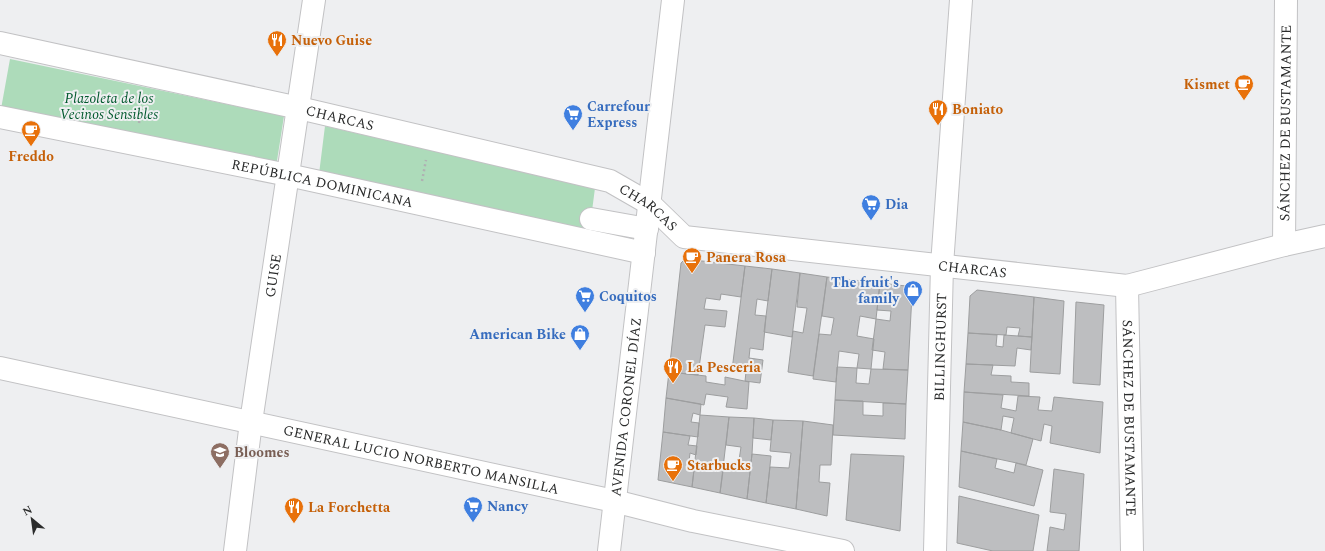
<svg xmlns="http://www.w3.org/2000/svg" width="1325" height="551" font-family="Spectral,serif">
<rect width="100%" height="100%" fill="#eeeff1"/>
<!-- green -->
<path fill="#addbba" d="M10,59L284,116L276,167L1,109Z
M325,126L595,188L589,234L319,174Z"/>
<!-- building -->
<path fill="#bdbec0" stroke="#9d9e9f" d="M685,259L745,266L741,297L721,294L720,300L706,298L704,309L727,311L725,327L705,325L698,375L669,372L681,263Z
M745,266L772,269L768,301L757,299L755,315L766,316L763,350L750,348L749,358L763,360L760,383L745,381L746,372L732,370Z
M772,269L800,273L792,337L764,332Z
M800,273L827,277L813,376L788,372L793,331L803,333L807,308L797,307Z
M827,277L880,283L876,319L860,316L857,336L874,339L871,369L857,368L859,354L839,351L836,382L813,379L819,334L831,335L834,318L822,316Z
M880,283L906,286L912,294L908,370L883,369L885,352L872,350L876,319L890,321L891,311L877,310Z
M977,290L1034,297L1032,337L1018,336L1020,328L1007,327L1006,335L968,333L970,296Z
M1034,297L1064,301L1060,374L1030,372Z
M1076,302L1104,305L1100,385L1073,383Z
M968,333L997,335L996,346L1003,347L1004,335L1032,337L1031,350L1017,348L1015,366L966,364Z
M966,364L993,365L991,375L1011,376V382L1029,383V396L964,392Z
M837,367L857,368L856,383L869,384L871,369L908,370L906,404L835,400Z
M669,372L706,376V382L725,385V377L749,382L747,409L726,407L728,397L706,394L704,405L666,398Z
M964,392L1003,395L1001,408L1016,411L1018,396L1040,397L1038,410L1052,411L1054,397L1103,402L1100,453L1050,443L1052,426L1044,424L1041,441L1011,433L1014,418L1003,416L1001,430L963,422Z
M666,398L701,404L700,415L693,413L691,422L699,423L698,437L663,432Z
M835,400L863,401V415L883,416V403L906,404L905,439L833,435Z
M700,415L729,417L720,493L692,487Z
M729,417L754,418L752,454L747,499L720,493L724,464L738,467L741,447L726,445Z
M754,418L773,420L771,440L753,438Z
M773,420L803,421L796,509L766,503L770,467L789,468L791,453L770,451Z
M803,421L833,425L831,465H820L819,482L830,483L827,516L796,509Z
M963,422L1001,430L1033,439L1026,465L961,451Z
M663,432L690,436L688,445L697,446L696,455L690,453L689,461L695,462L692,487L658,480Z
M961,451L997,459L995,468L1014,473L1016,463L1043,470L1034,506L959,487Z
M752,454L771,456L766,503L747,499Z
M851,454L904,456L900,531L846,520Z
M1054,469L1084,474L1079,551H1047L1050,527L1064,530L1066,514L1050,512Z
M959,496L1039,515L1033,551H993L957,543Z"/>
<g fill="none" stroke-linecap="round" stroke-linejoin="round">
<!-- minor casing -->
<g stroke="#c2c2c4" stroke-width="24">
<g id="minor">
<path id="s1" d="M0,43L299,108L610,181L650,204L684,237L1127,286L1284,245L1325,236"/>
<path id="s2" d="M0,117L288,175L644,253"/>
<path d="M591,219L647,229"/>
<path id="s3" d="M1284,245L1286,0"/>
<path id="s4" d="M1127,286L1132,551"/>
<path id="s5" d="M0,368L614,501L693,521L843,551"/>
<path id="s6" d="M235,551L251,422L314,0"/>
<path id="s7" d="M935,551L942,265L961,0"/>
</g>
</g>
<!-- major casing -->
<g stroke="#c2c2c4" stroke-width="24">
<g id="major">
<path id="s8" d="M609,551L673,0"/>
</g>
</g>
<!-- path -->
<path stroke="#afb0b2" stroke-width="2.5" stroke-dasharray="2 3" stroke-linecap="butt" d="M139,123L142,96
M422,181L426,160"/>
<!-- minor -->
<use href="#minor" stroke="#fff" stroke-width="22"/>
<!-- major -->
<use href="#major" stroke="#fff" stroke-width="22"/>
</g>
<!-- icons -->
<defs>
<g id="restaurant-pin" transform="scale(1)"><path d="M0 17L-7.5 6A9.5 9.5 0 1 1 7.5 6Z" fill="#e8710a" stroke="#eeeff1"/><path d="M-5-6h1v4h1v-4h1v4h1v-4h1v5L-1.5 .5V6h-2V.5L-5-1ZM5-6V6H3V1.5H1.5Q1.5-4 5-6Z" fill="#fff"/></g>
<g id="cafe-pin" transform="scale(1)"><path d="M0 17L-7.5 6A9.5 9.5 0 1 1 7.5 6Z" fill="#e8710a" stroke="#eeeff1"/><path d="M-5.5-4.5H6V0H3Q3 3.5 0 3.5H-2.5Q-5.5 3.5-5.5 0ZM3-3.2v2h1.7v-2ZM-6 4.5H4V6H-6Z" fill="#fff"/></g>
<g id="supermarket-pin" transform="scale(1)"><path d="M0 17L-7.5 6A9.5 9.5 0 1 1 7.5 6Z" fill="#3f7fe0" stroke="#eeeff1"/><path d="M-6-5.5h2.5l.6 2H6L4.5 2H-2.5L-4.4-4H-6ZM-1.5 3.2a1.3 1.3 0 1 0 .1 0ZM3 3.2a1.3 1.3 0 1 0 .1 0Z" fill="#fff"/></g>
<g id="shop-pin" transform="scale(1)"><path d="M0 17L-7.5 6A9.5 9.5 0 1 1 7.5 6Z" fill="#3f7fe0" stroke="#eeeff1"/><path d="M-5-2.5h2.3a2.7 3.5 0 0 1 5.4 0H5L5.5 6h-11ZM-1.5-2.5h3a1.5 2.3 0 0 0-3 0Z" fill="#fff"/></g>
<g id="school-pin" transform="scale(1)"><path d="M0 17L-7.5 6A9.5 9.5 0 1 1 7.5 6Z" fill="#8d6e63" stroke="#eeeff1"/><path d="M0-5L7-2L0 1L-7-2ZM-4 1L0 2.5L4 1V4Q0 6-4 4Z" fill="#fff"/></g>
</defs>
<g fill-rule="evenodd">
<use href="#restaurant-pin" x="277" y="40"/>
<use href="#cafe-pin" x="1244" y="84"/>
<use href="#restaurant-pin" x="938" y="109"/>
<use href="#supermarket-pin" x="573" y="114"/>
<use href="#cafe-pin" x="31" y="130"/>
<use href="#supermarket-pin" x="871" y="204"/>
<use href="#cafe-pin" x="692" y="257"/>
<use href="#shop-pin" x="913" y="290"/>
<use href="#supermarket-pin" x="585" y="296"/>
<use href="#shop-pin" x="580" y="334"/>
<use href="#restaurant-pin" x="673" y="367"/>
<use href="#school-pin" x="220" y="452"/>
<use href="#cafe-pin" x="673" y="465"/>
<use href="#supermarket-pin" x="473" y="506"/>
<use href="#restaurant-pin" x="294" y="507"/>
</g>
<g text-anchor="middle" stroke-width="4" stroke-linejoin="round" paint-order="stroke">
<!-- food labels -->
<g font-size="14" font-weight="bold" fill="#c56008" stroke="#eeeff1" text-anchor="start">
<text x="291" y="45">Nuevo Guise</text>
<text x="1230" y="89" text-anchor="end">Kismet</text>
<text x="952" y="114">Boniato</text>
<text x="31" y="161" text-anchor="middle">Freddo</text>
<text x="706" y="262">Panera Rosa</text>
<text x="687" y="372">La Pesceria</text>
<text x="687" y="470">Starbucks</text>
<text x="308" y="512">La Forchetta</text>
</g>
<!-- park labels -->
<g font-size="14" font-style="italic" fill="#00592d" stroke="#eeeff1">
<text x="109" y="103">Plazoleta de los<tspan x="109" dy="16">Vecinos Sensibles</tspan></text>
</g>
<!-- shop labels -->
<g font-size="14" font-weight="bold" fill="#366cbe" stroke="#eeeff1" text-anchor="start">
<text x="587" y="111">Carrefour<tspan x="587" dy="16">Express</tspan></text>
<text x="885" y="209">Dia</text>
<text x="899" y="287" text-anchor="end">The fruit's<tspan x="899" dy="16">family</tspan></text>
<text x="599" y="301">Coquitos</text>
<text x="566" y="339" text-anchor="end">American Bike</text>
<text x="487" y="511">Nancy</text>
</g>
<!-- street labels -->
<g font-size="14" fill="#2b2c2c" stroke="#eeeff1">
<text dy="5" stroke="none"><textPath href="#s1" startOffset="348">CHARCAS</textPath></text>
<text dy="5" stroke="none"><textPath href="#s3" startOffset="122">SÁNCHEZ DE BUSTAMANTE</textPath></text>
<text dy="5" stroke="none"><textPath href="#s2" startOffset="329">REPÚBLICA DOMINICANA</textPath></text>
<text dy="5" stroke="none"><textPath href="#s1" startOffset="672">CHARCAS</textPath></text>
<text dy="5" stroke="none"><textPath href="#s1" startOffset="1009">CHARCAS</textPath></text>
<text dy="5" stroke="none"><textPath href="#s6" startOffset="278">GUISE</textPath></text>
<text dy="5" stroke="none"><textPath href="#s7" startOffset="204">BILLINGHURST</textPath></text>
<text dy="5" stroke="none"><textPath href="#s8" startOffset="145">AVENIDA CORONEL DÍAZ</textPath></text>
<text dy="5" stroke="none"><textPath href="#s4" startOffset="132">SÁNCHEZ DE BUSTAMANTE</textPath></text>
<text dy="5" stroke="none"><textPath href="#s5" startOffset="431">GENERAL LUCIO NORBERTO MANSILLA</textPath></text>
</g>
<!-- education labels -->
<g font-size="14" font-weight="bold" fill="#785e54" stroke="#eeeff1" text-anchor="start">
<text x="234" y="457">Bloomes</text>
</g>
</g>
<!-- north arrow -->
<g transform="translate(32 519) rotate(331)" stroke="#eeeff1" stroke-width="3" paint-order="stroke">
<path d="M0-3L7 15L0 10L-7 15Z" fill="#2b2c2c"/>
<text y="-6" font-size="11" font-weight="bold" text-anchor="middle" fill="#2b2c2c">N</text>
</g>
</svg>
